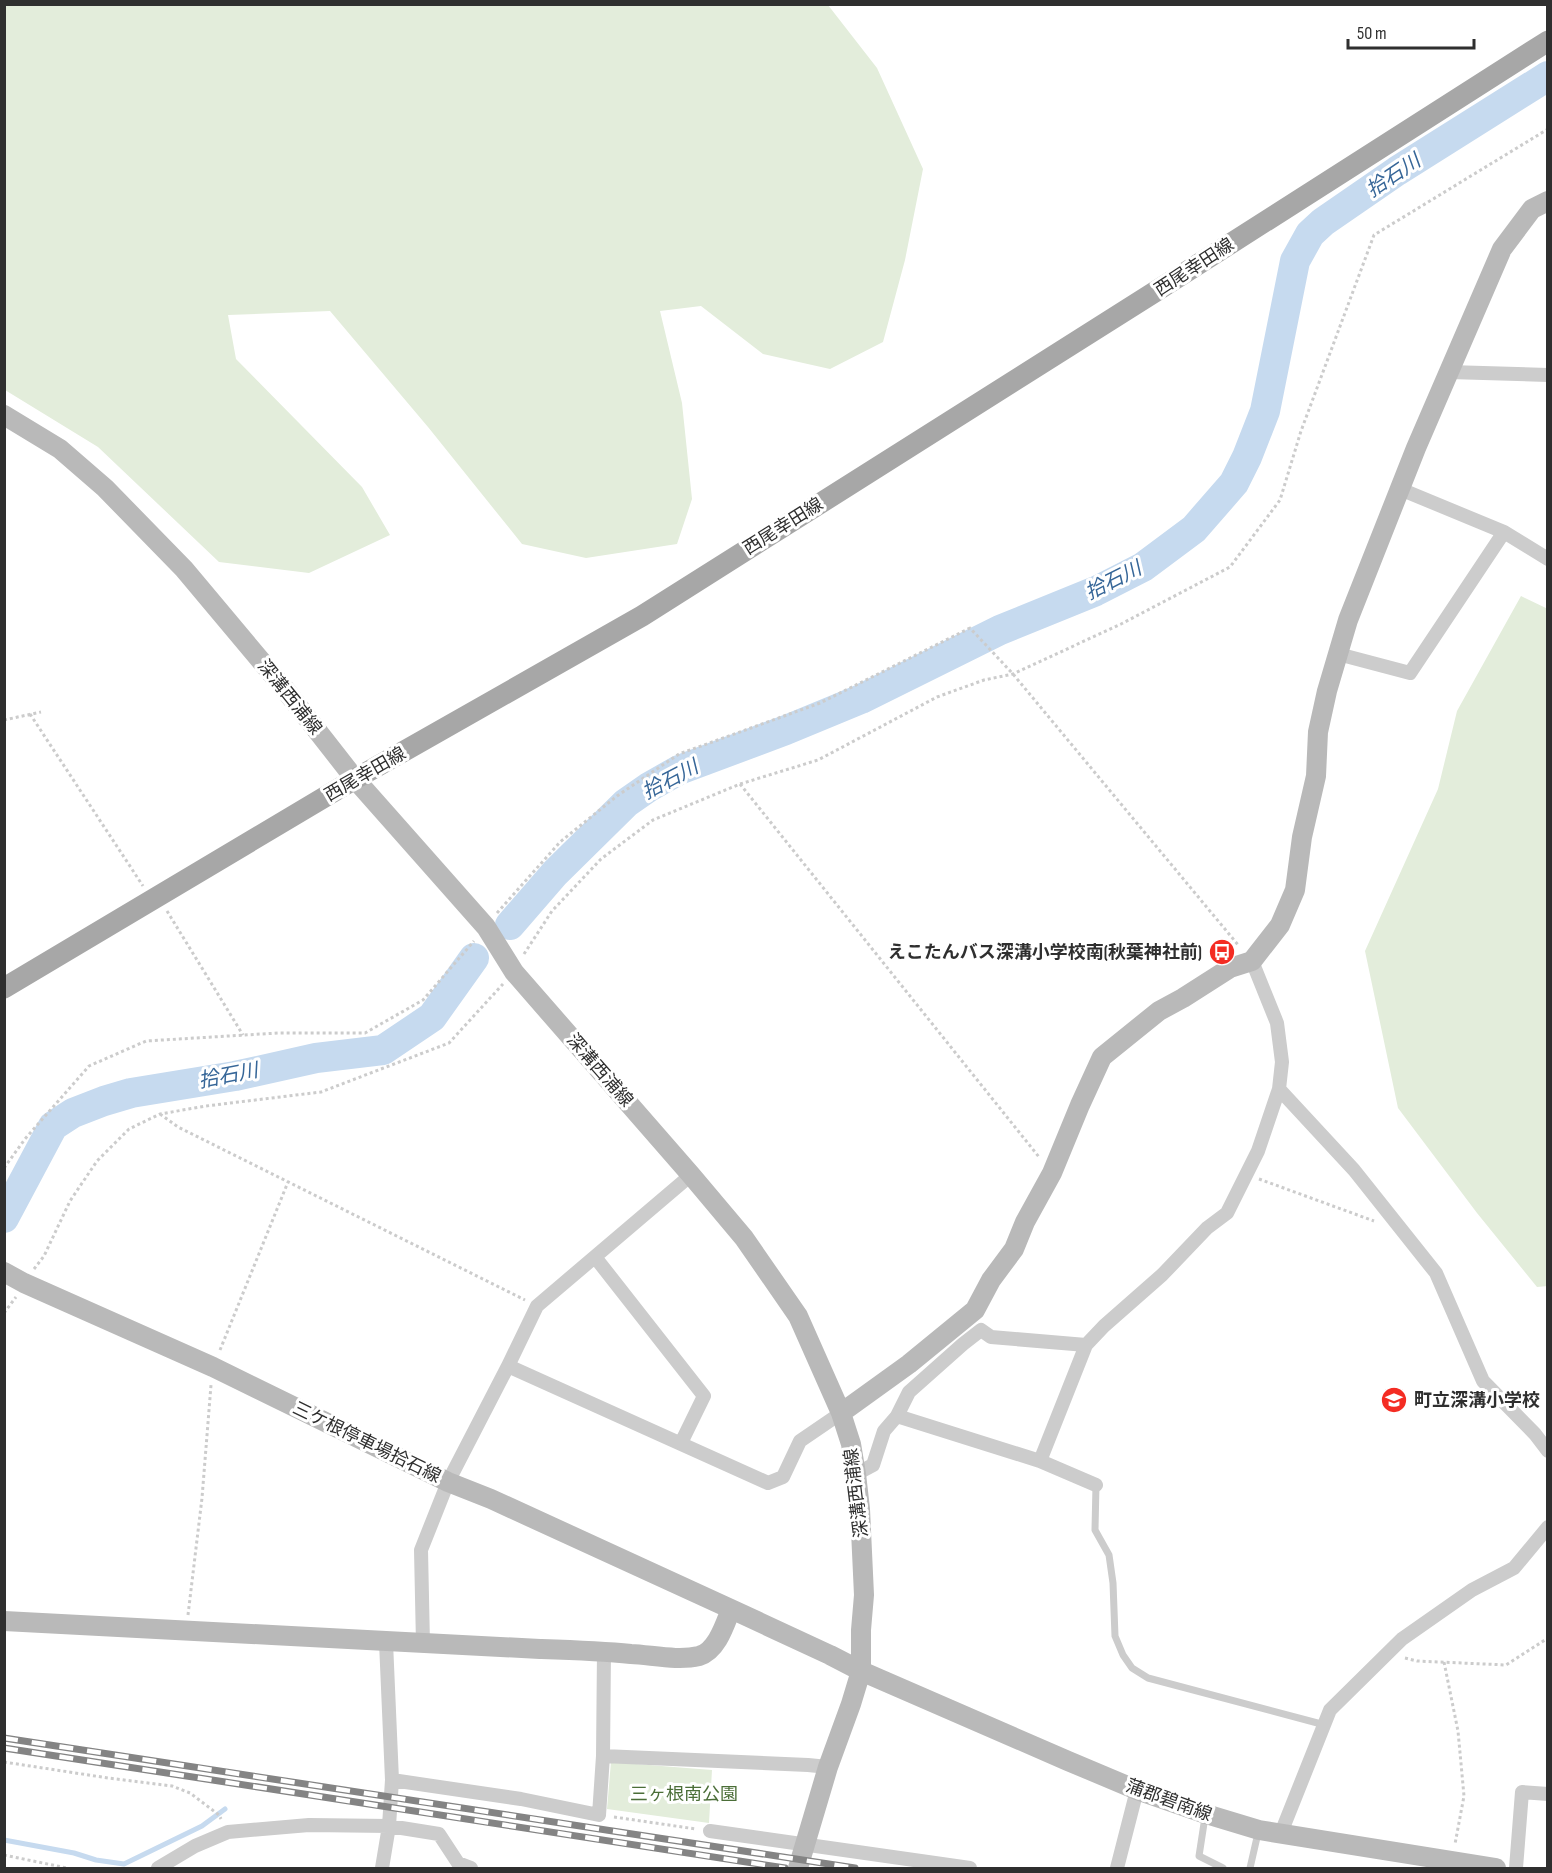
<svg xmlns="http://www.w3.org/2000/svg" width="1552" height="1873" font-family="'Sofia Sans Condensed','Noto Sans JP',sans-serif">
<rect width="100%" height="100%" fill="#fff"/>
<!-- green -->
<path fill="#e3eddb" d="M4,5H828L877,68L923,169L905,260L883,342L830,369L763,354L701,306L660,311L682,403L692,499L677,544L586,558L522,544L428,427L330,311L228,315L236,359L362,487L390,535L309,573L219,562L98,447L5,390Z
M1521,596L1548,609V1286L1537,1287L1477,1213L1398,1108L1365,951L1438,789L1457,711Z
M611,1762L712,1770L709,1823L607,1809Z"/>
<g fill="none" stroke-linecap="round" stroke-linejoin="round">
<!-- stream -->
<path stroke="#c6daef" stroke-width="5" d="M4,1840L74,1853L96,1860L124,1864L202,1826L225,1809"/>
<!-- river -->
<path stroke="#c6daef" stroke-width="30" d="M510,925L555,873L626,803L649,787L679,770L786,730L861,699L1000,630L1096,591L1143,567L1194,529L1234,483L1247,457L1265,411L1295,261L1310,234L1323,222L1397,171L1548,76
M4,1218L53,1126L73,1113L104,1101L131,1093L235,1076L316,1058L383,1050L432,1017L474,958"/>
<!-- path -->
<path stroke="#ccc" stroke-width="3" stroke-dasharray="3 3" stroke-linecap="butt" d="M30,714L143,886
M4,720L41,712
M740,784L1039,1157
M167,911L243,1035
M497,913L560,842L617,796L679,754L820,703L970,628L1013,674L1239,946
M524,954L552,911L601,859L653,820L740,784L818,760L937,697L984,680L1013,674L1121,624L1230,567L1280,500L1301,431L1374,235L1548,129
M160,1114L178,1127L525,1300
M4,1168L25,1139L89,1066L146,1041L278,1033H365L423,1000L474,941
M1259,1179L1374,1221
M34,1269L44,1256L70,1201L97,1161L129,1129L160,1114L206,1106L321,1092L449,1043L503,984
M4,1313L16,1297
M220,1350L288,1182
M188,1615L202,1498L211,1385
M1405,1658L1417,1661L1506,1665L1548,1638
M1444,1662L1458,1731L1464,1796L1455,1844
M4,1762L108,1778L172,1786L190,1793L219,1815L221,1819
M614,1817L696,1829
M4,1855L67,1868"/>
<!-- lane -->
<path stroke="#ccc" stroke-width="7" d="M1096,1485L1095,1530L1109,1555L1113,1583L1115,1636L1123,1655L1132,1668L1148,1678L1325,1725
M1205,1817L1199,1856L1223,1868
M1250,1868L1258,1833"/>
<!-- street -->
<path stroke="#ccc" stroke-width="14" d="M1449,372L1548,375
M1400,489L1504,532L1548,559
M1338,654L1410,673L1504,532
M1279,1089L1354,1170L1436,1273L1483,1381L1535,1434L1548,1451
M595,1257L704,1396L681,1443
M508,1366L537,1306L691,1175
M897,1416L1040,1461
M856,1474L873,1465L884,1431L897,1416L909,1392L963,1344L981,1330L991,1337L1086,1345
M1096,1485L1040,1461L1086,1345L1104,1326L1162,1275L1207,1228L1227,1213L1258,1151L1279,1089L1282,1062L1277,1023L1252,961
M423,1644L421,1550L448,1482L508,1366L768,1483L783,1477L800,1441L841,1413
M603,1756L808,1765L828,1767
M392,1780L521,1799L599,1815L603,1756L604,1651
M710,1831L970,1868
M1281,1833L1330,1710L1402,1639L1472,1590L1514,1568L1548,1527
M158,1868L195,1846L228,1832L309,1825L389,1826L439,1834L458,1863L471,1868
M382,1868L389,1826L392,1780L386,1642
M1117,1868L1137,1790
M1516,1868L1522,1792L1548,1794"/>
<!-- secondary -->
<path stroke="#b9b9b9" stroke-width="20" d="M4,415L60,449L105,488L184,569L283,687L355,779L486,927L514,972L691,1175L744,1238L798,1316L841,1413L851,1444L856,1474L860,1509L864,1595L861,1630V1671L851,1704L828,1767L798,1868
M4,1272L24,1283L213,1367L448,1482L491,1499L731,1609L830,1655L861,1671L1068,1761L1137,1790L1206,1814L1259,1830L1496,1868
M841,1413L909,1364L975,1310L991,1280L1014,1249L1025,1222L1052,1173L1080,1105L1102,1057L1159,1011L1183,998L1230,968L1252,961L1280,925L1295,890L1302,837L1316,776L1318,732L1327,691L1348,620L1416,448L1502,249L1532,209L1548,201
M4,1621C183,1629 361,1641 540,1649C570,1650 601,1651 631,1654C652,1655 678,1661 699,1656C717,1651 725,1624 731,1609"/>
<!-- primary -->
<path stroke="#a7a7a7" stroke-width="21" d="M4,988L355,779L642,616L1161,288L1548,41"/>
<!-- rail casing -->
<g stroke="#848484" stroke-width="7">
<path id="rail" d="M4,1738L855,1868
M4,1748L785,1868"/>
</g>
<!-- rail -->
<use href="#rail" stroke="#fff" stroke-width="4.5" stroke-dasharray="14" stroke-linecap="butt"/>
</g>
<!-- icons -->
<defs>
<g id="bus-disc" transform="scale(1.35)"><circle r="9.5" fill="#f42c23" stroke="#fff"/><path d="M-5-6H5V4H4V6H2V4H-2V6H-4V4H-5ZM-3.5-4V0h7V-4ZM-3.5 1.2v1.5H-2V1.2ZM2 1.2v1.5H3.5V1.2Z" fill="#fff"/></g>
<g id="school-disc" transform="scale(1.35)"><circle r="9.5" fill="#f42c23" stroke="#fff"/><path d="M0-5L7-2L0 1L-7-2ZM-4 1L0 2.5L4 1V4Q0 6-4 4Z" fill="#fff"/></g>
</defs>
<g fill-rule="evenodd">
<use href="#bus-disc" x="1222" y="952"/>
<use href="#school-disc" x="1394" y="1400"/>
</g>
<g text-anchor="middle" stroke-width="6" stroke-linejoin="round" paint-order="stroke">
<!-- street labels -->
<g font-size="18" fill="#2f2f2f" stroke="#fff">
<text transform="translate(1194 267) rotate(-33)" y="6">西尾幸田線</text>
<text transform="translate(783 526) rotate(-32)" y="6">西尾幸田線</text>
<text transform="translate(290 697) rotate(51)" y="6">深溝西浦線</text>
<text transform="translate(365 774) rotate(-30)" y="6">西尾幸田線</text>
<text transform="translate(600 1070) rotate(49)" y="6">深溝西浦線</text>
<text transform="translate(367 1442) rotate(26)" y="6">三ケ根停車場拾石線</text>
<text transform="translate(856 1493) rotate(-97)" y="6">深溝西浦線</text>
<text transform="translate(1169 1800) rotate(20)" y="6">蒲郡碧南線</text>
</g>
<!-- poi labels -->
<g font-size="18" font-weight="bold" fill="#2f2f2f" stroke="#fff" text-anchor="end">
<text x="1202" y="958">えこたんバス深溝小学校南(秋葉神社前)</text>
<text x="1414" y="1406" text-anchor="start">町立深溝小学校</text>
</g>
<!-- park labels -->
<g font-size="18" fill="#4b6e38" stroke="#fff">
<text x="684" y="1800">三ヶ根南公園</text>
</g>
<!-- water labels -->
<g font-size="20" font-style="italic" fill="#366698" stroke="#fff">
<text transform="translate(1393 175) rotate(-34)" y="7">拾石川</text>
<text transform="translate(1113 580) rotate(-27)" y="7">拾石川</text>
<text transform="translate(670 779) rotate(-28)" y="7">拾石川</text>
<text transform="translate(228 1075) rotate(-11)" y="7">拾石川</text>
</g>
</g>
<!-- border -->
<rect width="1552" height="1873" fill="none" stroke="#2f2f2f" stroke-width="12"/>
<!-- scale -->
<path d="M1348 39v9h126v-9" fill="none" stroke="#2f2f2f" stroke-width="3"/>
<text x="1357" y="39" font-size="18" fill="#2f2f2f" stroke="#ffffff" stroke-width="4.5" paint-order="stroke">50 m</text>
</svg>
